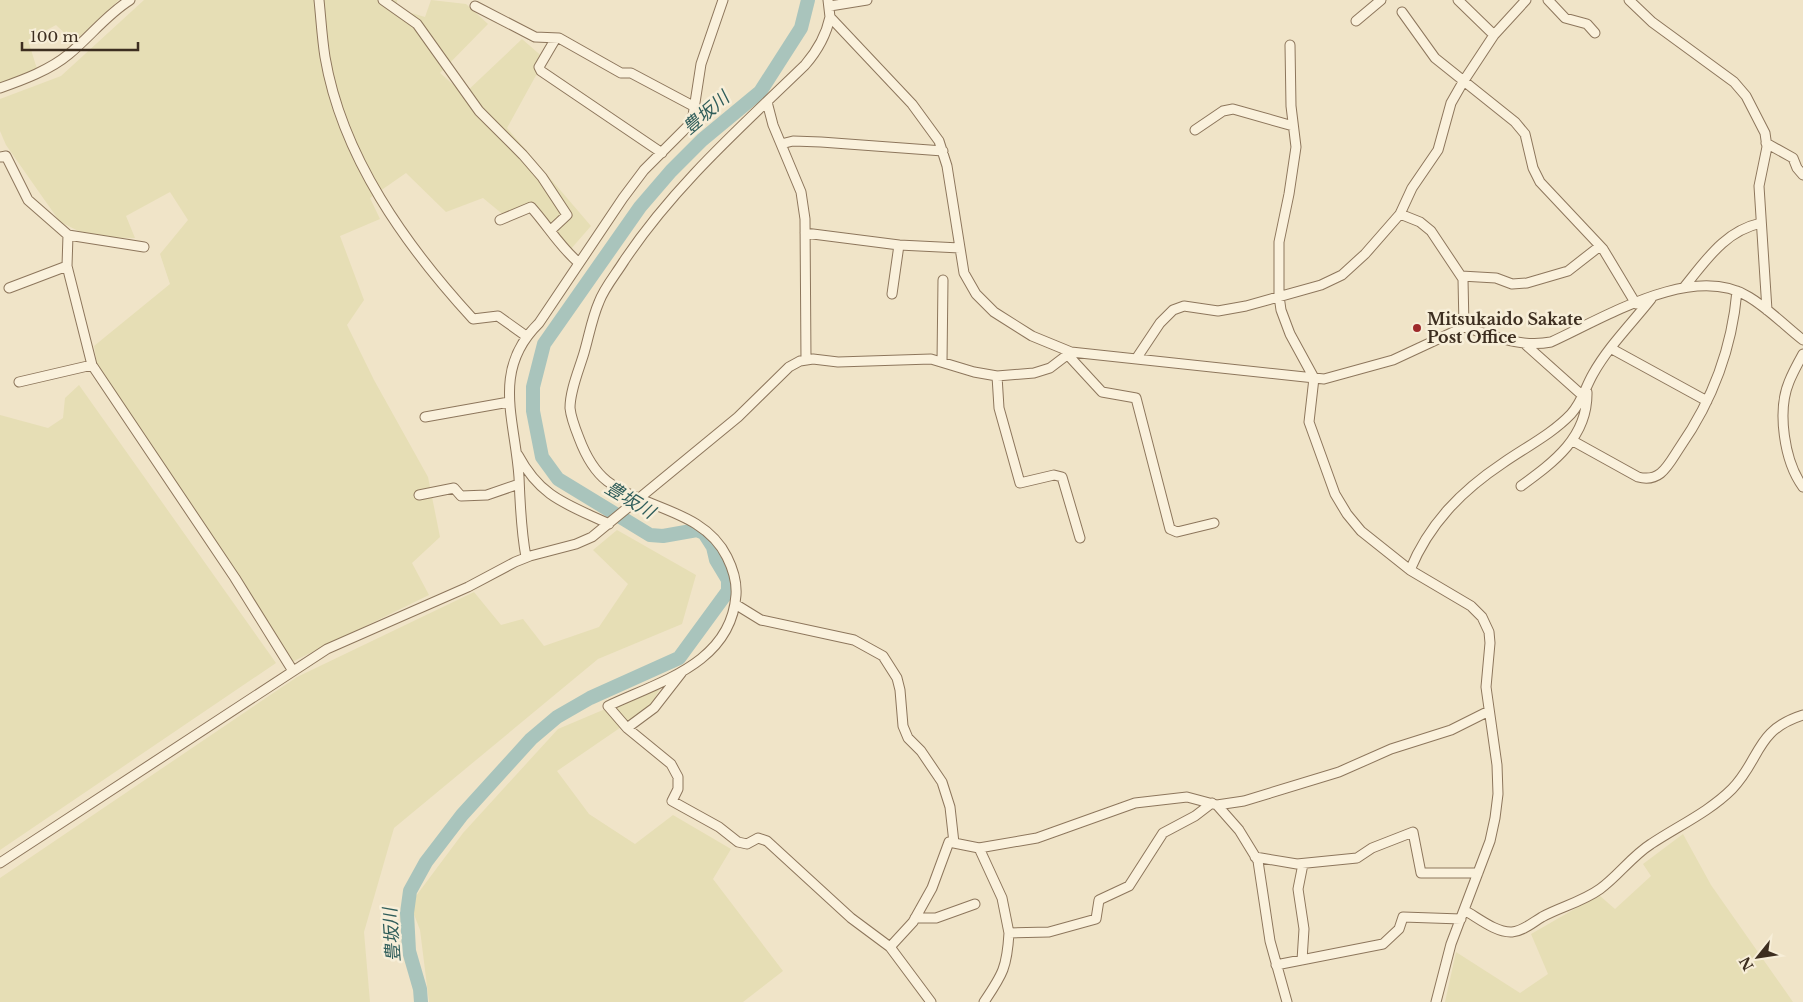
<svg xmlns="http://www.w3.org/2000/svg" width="1803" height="1002" font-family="'Libre Baskerville','Noto Sans JP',serif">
<rect width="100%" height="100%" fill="#f0e4c8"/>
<!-- farmland -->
<path fill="#e6deb5" d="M0,0H119L74,42L56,25L28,40L37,69L0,90Z
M144,0H397V9L425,17L431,0L466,4L488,24L440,73L464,94L522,39L545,59L507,128L591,226L570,250L527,204L506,217L483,198L446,212L406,173L370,198L380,219L340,236L364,300L347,325L374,380L428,477L440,537L412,563L429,595L292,662L99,377L94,346L170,284L160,254L188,220L170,192L126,216L135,238L91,237L60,222L6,145L0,131V99L61,76Z
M79,385L276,663L0,850V415L48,428L63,418L65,398Z
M617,530L696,575L682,624L598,659L394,828L364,932L370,1002H0V878L297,677L474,592L501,625L523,619L544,646L599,627L628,584L593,550Z
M662,685L649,708L557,771L589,814L635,844L673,815L731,849L713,879L783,971L743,1002H429L420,930L410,904L463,833L558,729Z
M1683,834L1711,885L1793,1002H1445L1456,952L1520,993L1548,974L1531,934L1599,895L1615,909L1651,876L1643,864Z"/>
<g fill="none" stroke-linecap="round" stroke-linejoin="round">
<!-- river -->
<path stroke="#a9c4bc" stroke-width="14" d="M421,1002L420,989L409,951L407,913L410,891L426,862L462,815L531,739L557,717L590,698L679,658L728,591V580L716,560L713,547L704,533L697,530L663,536L650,535L558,479L542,457L533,411V387L544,344L640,207L671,171L702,140L760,92L801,28L808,0"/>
<!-- minor casing -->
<g stroke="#8d765c" stroke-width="11">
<path id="minor" d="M319,0C321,19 322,38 325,57C342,157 406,246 473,319L498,316L526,336
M383,0L417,24L479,111L523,155L542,177L567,215L551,230
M828,0L830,17L912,104L939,141L947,166L964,273L976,294L994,312L1032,336L1071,352L1324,379L1393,360L1464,327C1494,336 1521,348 1551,342C1604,318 1693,262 1749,297C1769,309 1785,326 1803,340
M1458,0L1494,35
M1548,0L1565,18L1587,24L1595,33
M1629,0L1652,22L1734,82L1746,96L1765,133L1767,147L1759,186L1767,310
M475,6L535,37L559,38L621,73H631L695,107
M830,6L867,0
M1402,12L1435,58L1515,122L1525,134L1533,168L1540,182L1603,249L1636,304
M830,17C826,36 818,50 805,65C741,127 674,186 624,261C616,274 604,288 599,302C592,318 589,336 584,353C579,370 570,390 570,408C571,418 575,428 579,438C585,454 593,470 607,481C644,509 704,510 727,557C733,569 737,581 736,595C731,663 661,681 608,706L627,728L671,764L678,777V789L672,801L719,827L738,842L747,844L758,838L767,841L851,918L890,947L931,1002
M1356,21L1381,0
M556,38L539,67L541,71L662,153
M1290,45L1291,106L1296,147L1289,194L1279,242V296L1281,310L1290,334L1314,378L1309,422L1335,494L1347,514L1361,531L1410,570L1471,606L1482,617L1489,632L1490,643L1486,687L1497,765L1498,794L1495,818L1490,841L1451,944L1436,1002
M0,88C23,80 50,70 69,54C90,37 106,15 130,0
M767,102L773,125L801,192L805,219L806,360
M1195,130L1223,111L1233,109L1293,126
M1766,143L1793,158L1797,168L1803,175
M781,144L793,141L821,142L943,151
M0,157L6,156L28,200L68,235L67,266L92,365L235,578L293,671
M1400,214L1420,222L1431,231L1463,279L1464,327
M500,220L531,207C548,226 560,247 579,263
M805,233L899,245
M68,235L144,247
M1461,276L1496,278L1512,284L1527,283L1568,271L1600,246
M1685,286C1707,259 1725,231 1761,223
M9,288L67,266
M892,294L899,245L960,248
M1526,345L1583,396
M1612,349L1707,401
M1067,354L1102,392L1136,398L1170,529L1177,532L1214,523
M1803,354C1798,363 1793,372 1789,382C1777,411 1784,461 1803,487
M1136,359L1160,323L1173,310L1184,306L1218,311L1246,306L1321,285L1342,275L1365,254L1400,214L1412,188L1438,150L1451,103L1463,82L1494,35L1526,0
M942,362L943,280
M997,376L999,408L1020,483L1054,475L1062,477L1080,538
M19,382L92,365
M425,417L509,402
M1573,441L1638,477C1661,483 1668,465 1680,447C1712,401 1732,348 1737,291
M518,455C541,498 567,504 609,524
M1521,486C1554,462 1588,437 1587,392
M419,495L454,488L461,496L487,495L519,484
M526,557C521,530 520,505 519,477C515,419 491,370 539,323L623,198L644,170L692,122L701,64L723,0
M1410,570C1429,524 1461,491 1503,463C1526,447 1552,434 1571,414C1582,402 1585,388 1593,374C1608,347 1632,323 1651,299
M735,604L761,620L854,640L883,656L897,678L900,690L903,726L908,738L921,751L942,782L950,807L954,843
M627,728L654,708L682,672
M1217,805L1244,801L1339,772L1391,749L1451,730L1489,711
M979,848L1037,838L1135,803L1187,797L1217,805L1239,830L1258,861L1270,941L1287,1002
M1255,857L1297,864L1357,858L1372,848L1413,832L1421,873H1478
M0,863L327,649L468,587L515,562L530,556L576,544L592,537L738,417L789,367L800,361L813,359L838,362L931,359L974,372L997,376L1034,373L1050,368L1071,352
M1464,910C1477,917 1496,933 1512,932C1523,931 1532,923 1542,917C1560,907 1582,902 1600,889C1618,876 1632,856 1651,844C1678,826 1709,812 1732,789C1761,759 1755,730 1803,715
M915,918H936L975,904
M890,947L913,922L932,888L949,842L979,848L1002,898L1009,933L1049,932L1096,919L1099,900L1129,886L1163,833L1195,816L1212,803
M1302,960L1304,929L1298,889L1303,864
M1276,965L1383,944L1399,929L1403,917L1461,919
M984,1002C1003,974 1007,967 1009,933"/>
</g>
<!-- minor -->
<use href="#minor" stroke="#faf1dc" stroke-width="9"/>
</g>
<!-- markers -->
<circle fill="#9e2a2b" stroke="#f7eed8" stroke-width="2" cx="1417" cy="328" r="5"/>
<g text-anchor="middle" stroke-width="5" stroke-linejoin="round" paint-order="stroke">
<!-- poi labels -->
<g font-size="16" font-weight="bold" fill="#3d2e20" stroke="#f7eed8" text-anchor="start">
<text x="1427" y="325">Mitsukaido Sakate<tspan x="1427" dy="18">Post Office</tspan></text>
</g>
<!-- water labels -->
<g font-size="18" font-style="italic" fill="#2f5d5a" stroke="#f7eed8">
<text transform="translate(706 113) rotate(-41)" y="6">豊坂川</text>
<text transform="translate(630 500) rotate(31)" y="6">豊坂川</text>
<text transform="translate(392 935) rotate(-94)" y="6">豊坂川</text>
</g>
</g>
<!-- north arrow -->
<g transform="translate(1758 957) rotate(240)" stroke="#f7eed8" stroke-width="4" paint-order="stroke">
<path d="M0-4L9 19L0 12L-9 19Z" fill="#3d2e20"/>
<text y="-8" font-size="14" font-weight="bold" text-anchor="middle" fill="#3d2e20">N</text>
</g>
<!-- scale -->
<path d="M22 42v8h116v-8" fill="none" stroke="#3d2e20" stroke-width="2.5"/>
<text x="30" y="42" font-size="15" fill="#3d2e20" stroke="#f7eed8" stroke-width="4" paint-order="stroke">100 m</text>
</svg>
